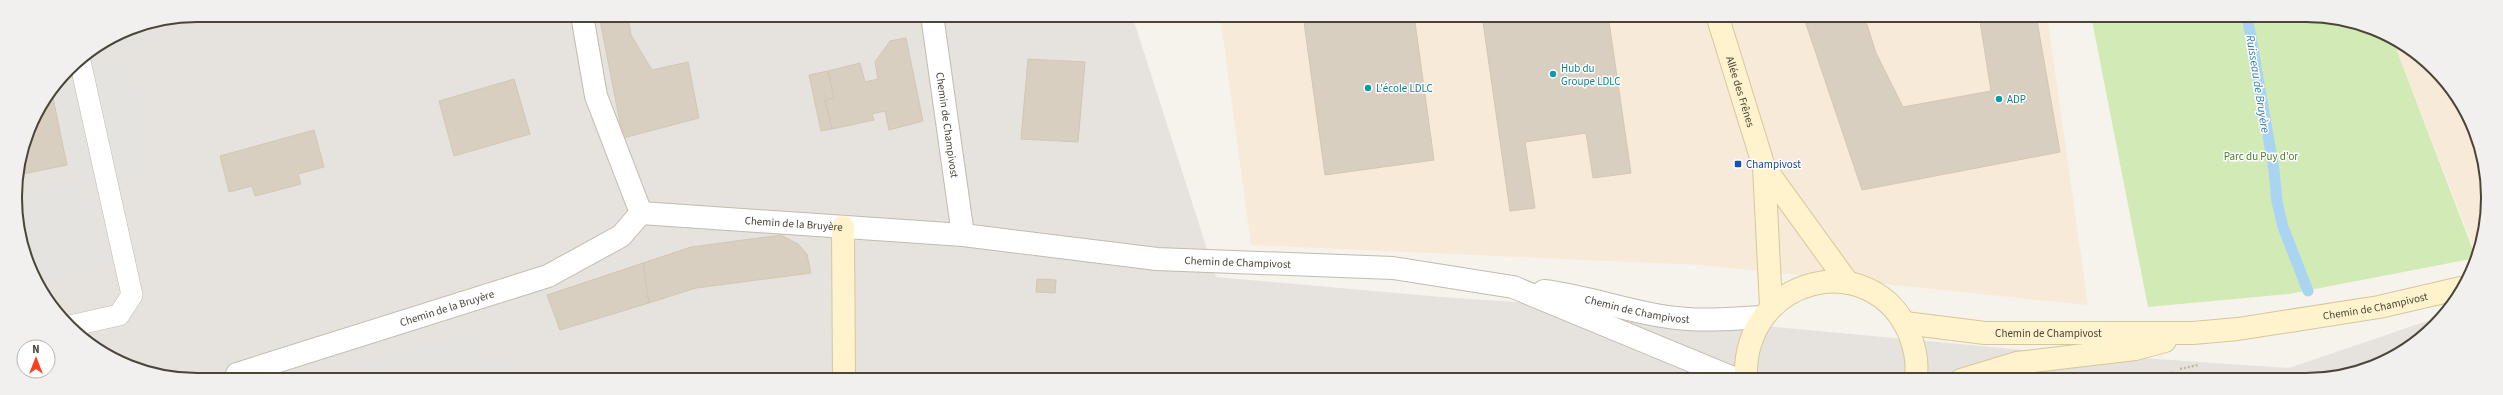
<svg xmlns="http://www.w3.org/2000/svg" width="2503" height="395" font-family="'Source Sans 3',sans-serif">
<rect width="100%" height="100%" fill="#f6f3ec"/>
<!-- commercial -->
<path fill="#f7ead8" d="M1220,15H2047L2088,305L1701,265L1251,245Z
M2392,38L2443,77L2478,139L2488,210L2477,256Z"/>
<!-- industrial -->
<path fill="#e6e2dd" d="M197,15H1132L1216,277L1441,297L1632,310L1689,319L2024,350L2289,368L2442,316L2435,326L2386,361L2318,380H185L117,361L60,318L25,256L15,186L29,127L69,68L128,29Z"/>
<!-- green -->
<path fill="#d2eab5" d="M2091,15H2318L2386,34L2392,38L2476,258L2289,294L2148,307Z"/>
<!-- parking -->
<path fill="#e5e3e0" d="M146,25L148,41L95,52L99,69L125,64L147,170L89,183L84,170L74,171L56,87L69,68L128,29Z
M79,185L85,208L93,224L103,265L38,279L25,256L17,198Z
M472,335L480,359L515,367L512,380H356L352,367Z"/>
<g fill="none" stroke-linecap="round" stroke-linejoin="round">
<!-- stream -->
<path stroke="#a9d4f2" stroke-width="11" d="M2247,15L2274,170L2277,202L2283,227L2308,291"/>
</g>
<!-- building -->
<path fill="#d8cfc1" stroke="#d3c7b4" d="M429,15H454L430,21Z
M599,15H628L631,35L652,70L688,62L699,118L623,138Z
M1303,15H1414L1434,160L1325,175Z
M1482,15H1608L1631,173L1593,178L1586,133L1525,142L1535,208L1510,211Z
M1803,15H1864L1876,53L1903,107L1991,91L1979,15H2036L2060,152L1862,190Z
M906,38L923,121L889,130L885,111L872,114L874,120L832,129L825,100L834,98L828,71L860,63L865,82L878,79L875,62L890,41Z
M1028,59L1085,62L1078,142L1021,139Z
M828,71L834,98L825,100L832,129L821,131L809,75Z
M514,79L530,134L454,156L439,101Z
M52,93L67,165L18,175L29,127Z
M314,130L324,167L298,174L301,184L255,196L252,186L229,192L220,156Z
M781,235L798,244L807,254L811,273L696,288L649,303L643,263L691,247Z
M643,263L649,303L560,330L547,295Z
M1037,279L1056,280L1055,293L1036,292Z"/>
<g fill="none" stroke-linecap="round" stroke-linejoin="round">
<!-- lane casing -->
<g stroke="#c2bbae" stroke-width="22">
<path id="lane" d="M70,326L119,315L132,295L80,61"/>
</g>
<!-- street casing -->
<g stroke="#c2bbae" stroke-width="24">
<g id="street">
<path d="M582,15L596,96L641,213"/>
<path id="s1" d="M932,15L963,235"/>
<path id="s2" d="M641,213L963,235L1157,259L1393,268L1513,287L1738,380"/>
<path id="s3" d="M1544,291C1593,297 1639,316 1688,319C1713,321 1738,318 1762,317"/>
<path id="s4" d="M237,374L548,276L621,236L641,213"/>
</g>
</g>
<!-- secondary casing -->
<g stroke="#d6c79b" stroke-width="24">
<g id="secondary">
<path id="s5" d="M1717,15L1764,167L1771,306"/>
<path d="M1764,167L1848,283"/>
<path d="M843,227L844,380"/>
<path id="s6" d="M1905,323L1985,333H2193L2238,329L2379,307L2461,288"/>
<path d="M1746,380C1741,275 1873,245 1910,335C1915,349 1919,365 1915,380"/>
<path d="M1961,380L2017,363L2135,349L2165,341"/>
</g>
</g>
<!-- path -->
<path stroke="#c4b79f" stroke-width="2.5" stroke-dasharray="2 2" stroke-linecap="butt" d="M2180,369L2198,365
M2161,380L2173,372"/>
<!-- lane -->
<use href="#lane" stroke="#fff" stroke-width="21"/>
<!-- street -->
<use href="#street" stroke="#fff" stroke-width="22"/>
<!-- secondary -->
<use href="#secondary" stroke="#fff3cd" stroke-width="22"/>
</g>
<!-- markers -->
<g fill="#0f9aa8" stroke="#fff" stroke-width="1.5">
<circle cx="1553" cy="74" r="4"/>
<circle cx="1368" cy="88" r="4"/>
<circle cx="1999" cy="99" r="4"/>
</g>
<rect fill="#1a4fb4" stroke="#fff" stroke-width="1.5" x="1734" y="160" width="8" height="8" rx="2"/>
<g text-anchor="middle" stroke-width="3" stroke-linejoin="round" paint-order="stroke">
<!-- culture labels -->
<g font-size="11" fill="#0d838f" stroke="#fff" text-anchor="start">
<text x="1561" y="72">Hub du<tspan x="1561" dy="13">Groupe LDLC</tspan></text>
<text x="1376" y="92">L'école LDLC</text>
<text x="2007" y="103">ADP</text>
</g>
<!-- street labels -->
<g font-size="11" fill="#4b4439" stroke="#fff">
<text dy="4" stroke="none"><textPath href="#s5" startOffset="80">Allée des Frênes</textPath></text>
<text dy="4" stroke="none"><textPath href="#s1" startOffset="111">Chemin de Champivost</textPath></text>
<text dy="4" stroke="none"><textPath href="#s2" startOffset="153">Chemin de la Bruyère</textPath></text>
<text dy="4" stroke="none"><textPath href="#s2" startOffset="599">Chemin de Champivost</textPath></text>
<text dy="4" stroke="none"><textPath href="#s6" startOffset="473">Chemin de Champivost</textPath></text>
<text dy="4" stroke="none"><textPath href="#s4" startOffset="220">Chemin de la Bruyère</textPath></text>
<text dy="4" stroke="none"><textPath href="#s3" startOffset="95">Chemin de Champivost</textPath></text>
<text dy="4" stroke="none"><textPath href="#s6" startOffset="144">Chemin de Champivost</textPath></text>
</g>
<!-- park labels -->
<g font-size="11" fill="#4a7f2a" stroke="#fff">
<text x="2261" y="160">Parc du Puy d'or</text>
</g>
<!-- transit labels -->
<g font-size="11" fill="#164399" stroke="#fff" text-anchor="start">
<text x="1746" y="168">Champivost</text>
</g>
<!-- water labels -->
<g font-size="12" font-style="italic" fill="#2e7ab2" stroke="#fff">
<text transform="translate(2258 84) rotate(81)" y="4">Ruisseau de Bruyère</text>
</g>
</g>
<!-- crop -->
<path d="M0 0H2503V395H0ZM197 22H2306A175 175 0 0 1 2481 197V198A175 175 0 0 1 2306 373H197A175 175 0 0 1 22 198V197A175 175 0 0 1 197 22Z" fill="#f1f0ef" fill-rule="evenodd"/>
<path fill="none" stroke="#4b4439" stroke-width="2" d="M197 22H2306A175 175 0 0 1 2481 197V198A175 175 0 0 1 2306 373H197A175 175 0 0 1 22 198V197A175 175 0 0 1 197 22Z"/>
<!-- north arrow -->
<g transform="translate(36 359)"><circle r="19" fill="#ffffff" stroke="#b7b4b0"/>
<path d="M0-3L7 15L0 10L-7 15Z" fill="#fc3f1d"/>
<text y="-6" font-size="11" font-weight="bold" text-anchor="middle" fill="#4b4439">N</text>
</g>
</svg>
